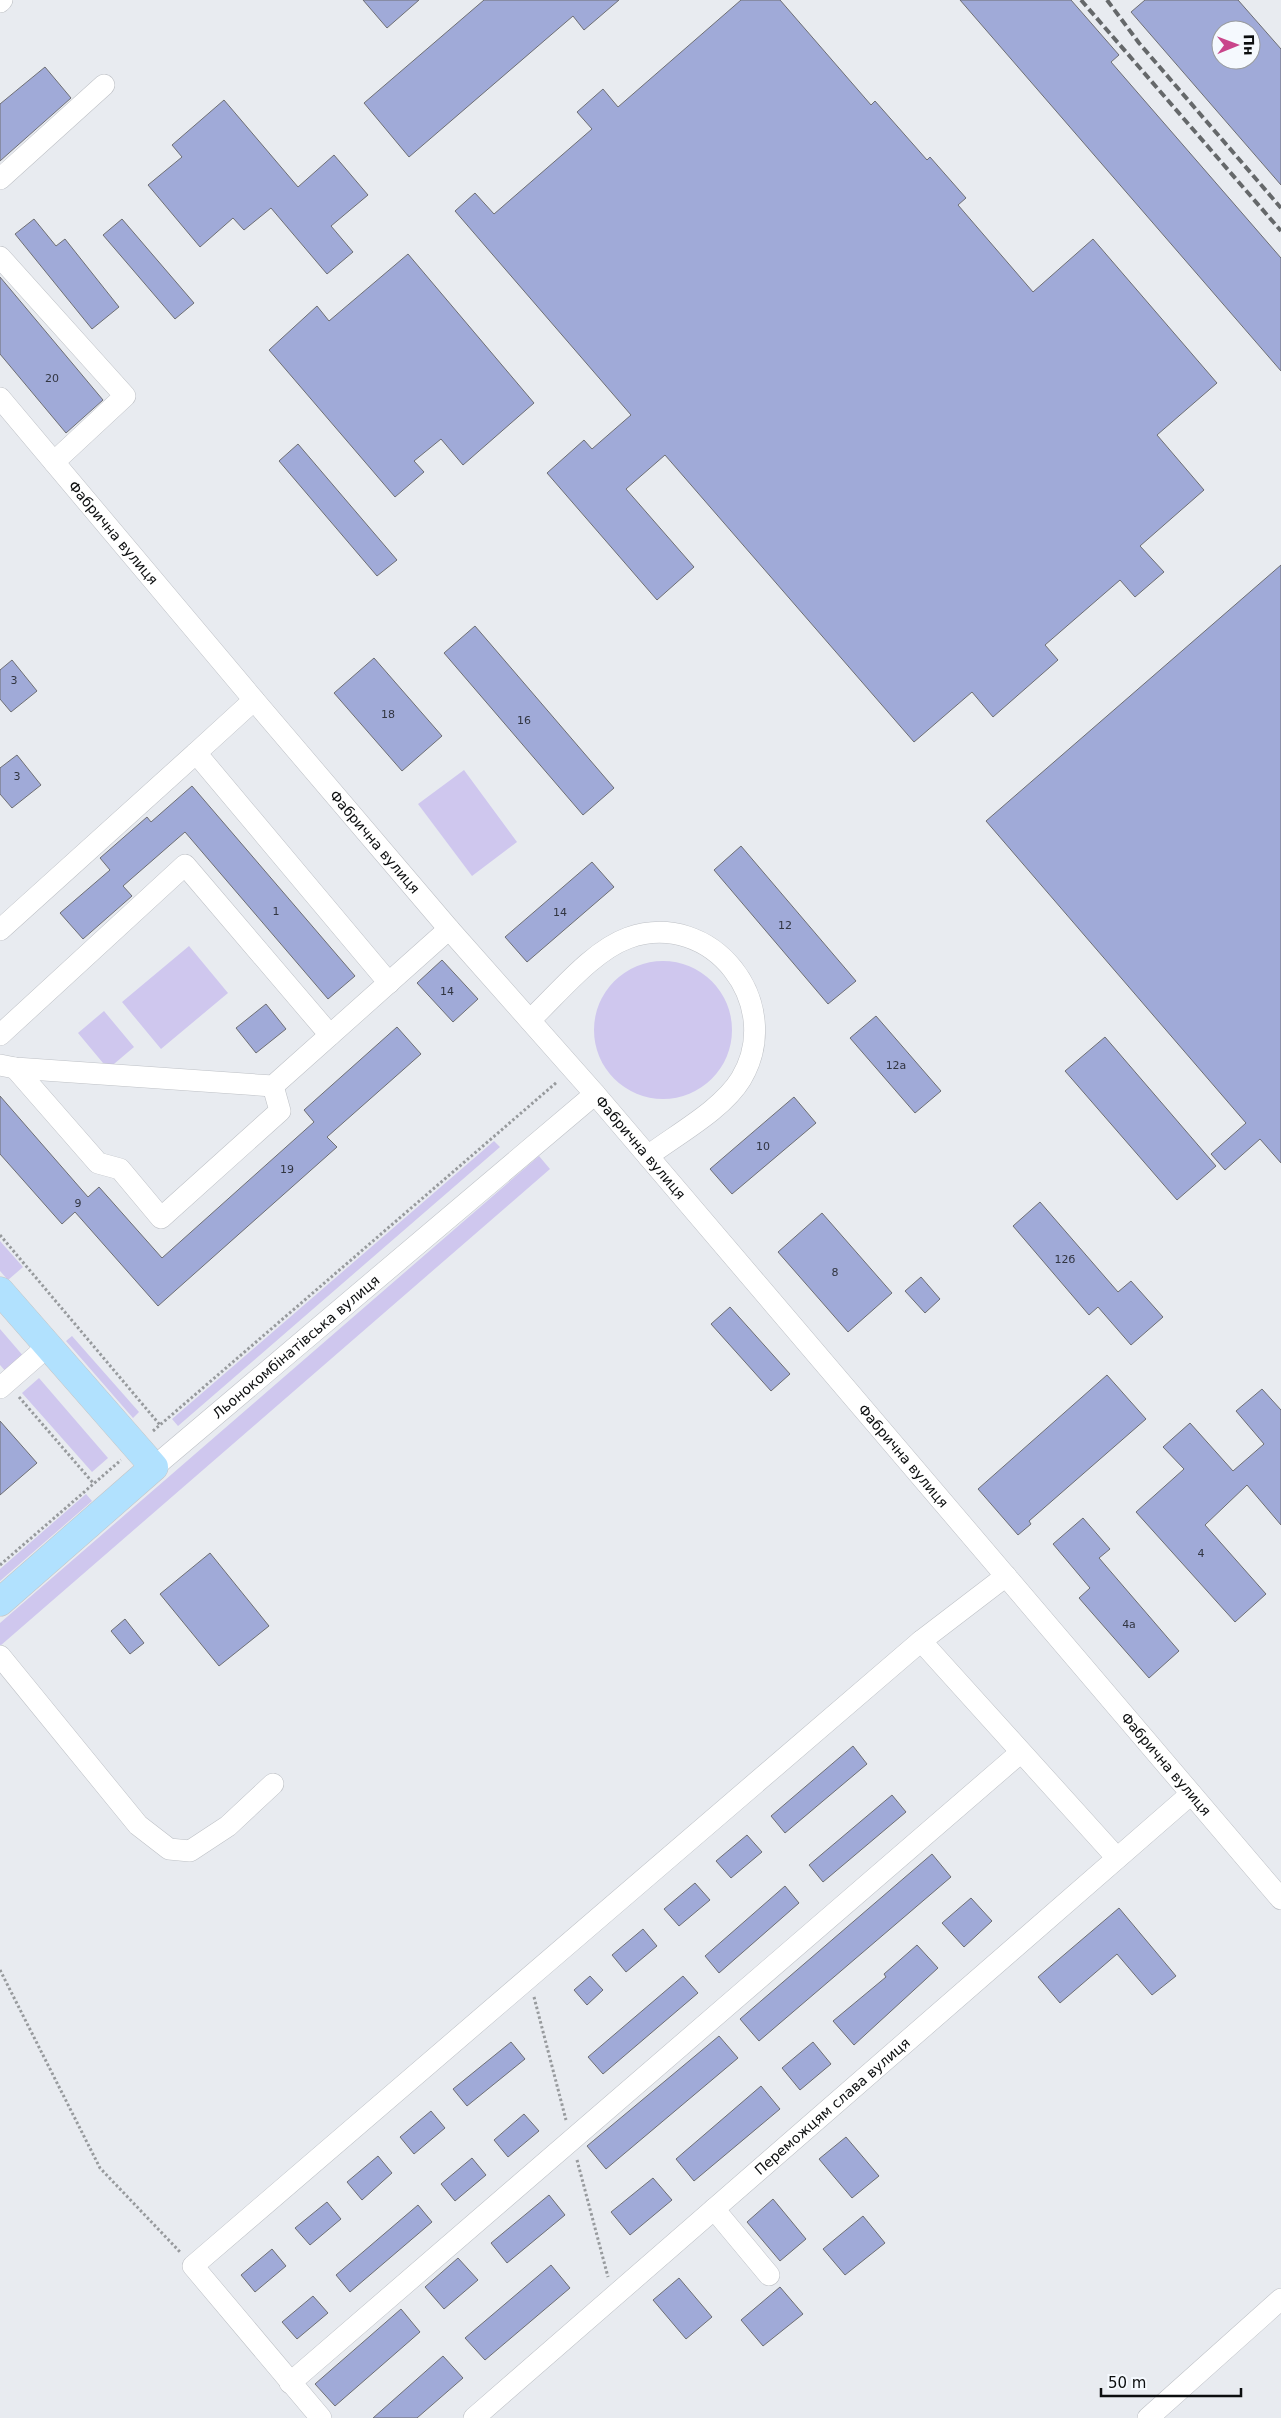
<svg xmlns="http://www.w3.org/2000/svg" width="1281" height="2418" font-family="'DejaVu Sans',sans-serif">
<rect width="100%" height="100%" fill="#e8ebf0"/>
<!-- green -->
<path fill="#cfc7ee" d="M464,770L517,842L472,876L418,804Z
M189,946L228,993L161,1049L122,1002Z
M594 1030a69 69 0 1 1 138 0a69 69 0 1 1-138 0Z
M104,1011L134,1047L108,1069L78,1033Z
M494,1141L500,1147L178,1426L172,1419Z
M539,1156L550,1169L0,1646V1623Z
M0,1241L23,1267L8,1280L0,1271Z
M0,1329L25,1358L8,1374L0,1365Z
M72,1336L139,1412L133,1418L66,1341Z
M39,1378L108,1458L92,1472L22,1393Z
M86,1494L92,1501L0,1581V1569Z"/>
<!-- building -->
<path fill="#a0aad8" stroke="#6e6f74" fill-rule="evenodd" d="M363,0H419L387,28Z
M484,0H619L584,30L573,16L409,157L364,103Z
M741,0H780L871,105L875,101L927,160L930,157L966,198L958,205L1033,292L1093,239L1217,383L1157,435L1204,490L1140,546L1164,572L1135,597L1120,580L1045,645L1058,660L993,717L972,692L914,742L665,455L626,489L694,567L657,600L547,473L584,440L592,449L631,415L455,211L475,193L494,214L592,129L577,112L603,89L618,107Z
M960,0H1071L1119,55L1111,62L1281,258V371Z
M1145,0H1238L1281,49V185L1131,12ZM1221,30H1251V60H1221Z
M45,67L71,98L0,161V104Z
M224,100L298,187L334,155L368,195L331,226L353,252L327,274L271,208L244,230L233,218L200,247L148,185L182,157L172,145Z
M34,219L56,246L65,239L119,307L92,329L15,234Z
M122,219L194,303L175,319L103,235Z
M408,254L534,403L463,465L441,439L414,461L424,472L395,497L269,350L317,306L329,321Z
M0,277L103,400L66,433L0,354Z
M298,444L397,560L377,576L279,461Z
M1281,565V1163L1260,1139L1225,1170L1211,1154L1246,1123L986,821Z
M475,626L614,788L583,815L444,653Z
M374,658L442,736L402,771L334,693Z
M12,660L37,691L11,712L0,699V670Z
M17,755L41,785L12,808L0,794V768Z
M192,786L355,976L328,999L185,832L123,886L132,896L83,939L60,913L110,870L100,858L147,817L151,822Z
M741,846L856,981L828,1004L714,870Z
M592,862L614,887L527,962L505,937Z
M442,960L478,999L453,1022L417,983Z
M266,1004L286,1029L256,1053L236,1028Z
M876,1016L941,1091L915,1113L850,1038Z
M397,1027L421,1054L327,1137L337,1147L158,1306L75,1212L62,1224L0,1154V1096L88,1197L99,1187L162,1258L314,1122L304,1110Z
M1105,1037L1216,1166L1177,1200L1065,1071Z
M794,1097L816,1123L732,1194L710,1169Z
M1040,1202L1118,1292L1131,1281L1163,1317L1131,1345L1098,1307L1089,1315L1013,1226Z
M822,1213L892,1293L848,1332L778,1252Z
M921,1277L940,1299L925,1313L905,1291Z
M730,1307L790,1374L771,1391L711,1324Z
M1107,1375L1146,1419L1029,1521L1031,1524L1018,1535L978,1489Z
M1262,1389L1281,1410V1525L1247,1485L1205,1525L1266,1594L1235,1622L1136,1512L1184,1469L1163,1447L1190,1423L1233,1471L1264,1444L1236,1411Z
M0,1421L37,1463L0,1495Z
M1083,1518L1110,1549L1099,1558L1179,1651L1149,1678L1079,1598L1090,1588L1053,1544Z
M210,1553L269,1626L219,1666L160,1594Z
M125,1619L144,1643L130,1654L111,1631Z
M853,1746L867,1764L785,1833L771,1816Z
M892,1795L906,1812L823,1882L809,1865Z
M747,1835L762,1852L731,1878L716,1861Z
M932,1854L951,1877L759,2041L740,2019Z
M695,1883L710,1900L679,1926L664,1909Z
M785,1886L799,1903L719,1973L705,1956Z
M971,1898L992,1921L964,1947L942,1923Z
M1119,1908L1176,1976L1152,1995L1117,1954L1060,2003L1038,1977Z
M643,1929L657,1946L626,1972L612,1955Z
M917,1945L938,1968L854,2045L833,2021L886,1977L884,1974Z
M590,1976L603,1990L587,2005L574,1990Z
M683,1976L698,1993L603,2074L588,2057Z
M719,2036L738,2058L606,2169L587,2146Z
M511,2042L525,2059L467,2106L453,2089Z
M813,2042L831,2064L800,2090L782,2068Z
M761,2086L780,2109L694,2181L676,2159Z
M431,2111L445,2128L414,2154L400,2137Z
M524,2114L539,2131L508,2157L494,2140Z
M846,2137L879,2176L852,2198L819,2159Z
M378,2156L392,2173L362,2200L347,2182Z
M472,2158L486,2175L455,2201L441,2184Z
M653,2178L672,2200L630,2235L611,2212Z
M549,2195L565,2215L507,2263L491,2243Z
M773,2199L806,2239L780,2261L747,2222Z
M327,2202L341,2219L310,2245L295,2228Z
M418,2205L432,2222L350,2292L336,2275Z
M863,2216L885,2243L845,2275L823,2249Z
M272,2249L286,2266L255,2292L241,2275Z
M458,2258L478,2280L444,2309L425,2287Z
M551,2265L570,2288L485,2360L465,2338Z
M679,2278L712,2317L686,2339L653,2300Z
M780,2287L803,2314L763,2346L741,2320Z
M313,2296L328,2313L297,2339L282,2322Z
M401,2309L420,2332L335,2406L315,2384Z
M443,2356L463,2378L417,2418H373Z"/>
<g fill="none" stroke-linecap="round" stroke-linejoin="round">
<!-- minor casing -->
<g stroke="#bec1c6" stroke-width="22">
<g id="minor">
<path d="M0,2L2,0"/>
<path d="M0,179L104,85"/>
<path d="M0,257L125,396L54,462"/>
<path id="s1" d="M0,398L254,700L449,929L595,1094L1281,1899"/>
<path d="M254,700L196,753L389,983"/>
<path d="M0,930L196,753"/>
<path d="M530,1020C558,994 592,951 628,938C712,908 786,1004 741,1079C722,1110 677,1134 648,1156"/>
<path d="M0,1035L185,865L330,1035"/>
<path d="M0,1065L15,1068L273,1086L449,929"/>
<path d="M15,1068L98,1163L120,1169L161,1218L280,1111L273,1086"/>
<path d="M0,1388L48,1346"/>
<path id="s2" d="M154,1467L595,1094"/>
<path d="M921,1641L1006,1576"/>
<path d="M0,1656L138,1825L169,1849L190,1851L228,1826L273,1784"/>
<path d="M714,2209L769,2275"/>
<path d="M290,2383L1020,1753"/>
<path d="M321,2418L193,2266L921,1641L1117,1858"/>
<path id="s3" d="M474,2418L1191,1794"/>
<path d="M1148,2418L1281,2299"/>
</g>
</g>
<!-- major casing -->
<g stroke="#c5c5c5" stroke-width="29">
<path id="major" d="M0,1291L154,1467L0,1602"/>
</g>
<!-- path -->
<path stroke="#979a9d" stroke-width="3" stroke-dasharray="2.5 2.5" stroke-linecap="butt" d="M0,1235L160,1425
M19,1397L94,1484
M153,1431L557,1082
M0,1565L121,1460
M0,1970L100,2168L181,2253
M534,1997L566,2120
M577,2160L608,2277"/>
<!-- minor -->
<use href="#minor" stroke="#fff" stroke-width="21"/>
<!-- major -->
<use href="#major" stroke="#b1e1fe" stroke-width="28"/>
<!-- rail -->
<path stroke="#65686a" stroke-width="4" stroke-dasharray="8 4" stroke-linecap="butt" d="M1081,0L1281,231
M1107,0L1139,43L1281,208"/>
</g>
<g text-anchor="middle" stroke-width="4" stroke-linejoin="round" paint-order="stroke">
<!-- number labels -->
<g font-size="11" fill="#313541">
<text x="52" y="382">20</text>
<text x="14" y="684">3</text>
<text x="388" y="718">18</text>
<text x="524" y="724">16</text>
<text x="17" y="780">3</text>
<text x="276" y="915">1</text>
<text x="560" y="916">14</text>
<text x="785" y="929">12</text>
<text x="447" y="995">14</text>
<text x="896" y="1069">12а</text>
<text x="763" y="1150">10</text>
<text x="287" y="1173">19</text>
<text x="78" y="1207">9</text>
<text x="1065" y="1263">12б</text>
<text x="835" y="1276">8</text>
<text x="1201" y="1557">4</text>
<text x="1129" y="1628">4а</text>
</g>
<!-- street labels -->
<g font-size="14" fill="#0c0e0f" stroke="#f5f9fe">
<text dy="5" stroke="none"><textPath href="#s1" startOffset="176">Фабрична вулиця</textPath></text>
<text dy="5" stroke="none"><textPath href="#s1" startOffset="581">Фабрична вулиця</textPath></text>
<text dy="5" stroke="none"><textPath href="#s1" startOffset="986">Фабрична вулиця</textPath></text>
<text dy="5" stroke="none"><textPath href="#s2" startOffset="186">Льонокомбінатівська вулиця</textPath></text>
<text dy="5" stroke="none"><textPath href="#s1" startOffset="1391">Фабрична вулиця</textPath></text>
<text dy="5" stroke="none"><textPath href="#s1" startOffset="1796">Фабрична вулиця</textPath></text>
<text dy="5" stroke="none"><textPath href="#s3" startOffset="475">Переможцям слава вулиця</textPath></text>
</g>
</g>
<!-- north arrow -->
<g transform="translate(1236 45) rotate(89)"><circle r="24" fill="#f5f9fe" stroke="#989b9e"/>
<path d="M0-4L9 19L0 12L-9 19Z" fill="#c9458b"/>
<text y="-8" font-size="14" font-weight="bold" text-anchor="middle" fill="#0c0e0f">Пн</text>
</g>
<!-- scale -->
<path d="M1101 2388v8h140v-8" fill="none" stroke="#0c0e0f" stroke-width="2.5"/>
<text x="1108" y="2388" font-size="15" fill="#0c0e0f" stroke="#f5f9fe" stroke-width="4" paint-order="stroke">50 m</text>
</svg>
